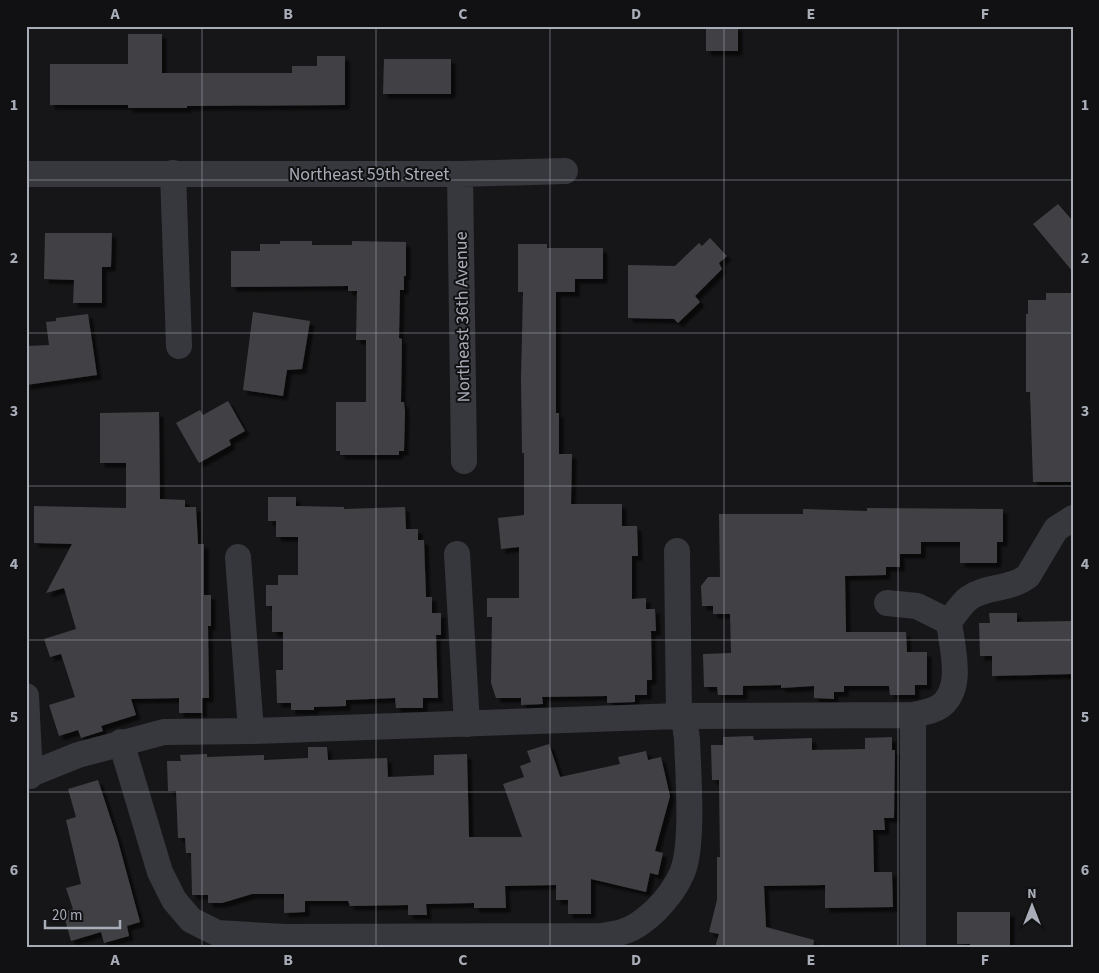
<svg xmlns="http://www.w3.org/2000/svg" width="1099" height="973" font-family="'Source Sans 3',sans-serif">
<defs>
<filter id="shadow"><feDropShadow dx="4.5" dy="4.5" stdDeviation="1" flood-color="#0009"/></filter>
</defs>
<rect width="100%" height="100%" fill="#161618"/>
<!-- building -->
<path fill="#404145" filter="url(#shadow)" d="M706,26H738V51H706Z
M128,34H162V73H292V66H317V56H345V105L187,106V108H128V105H50V64H128Z
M384,59H451V94H383Z
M1058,204L1073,221V272L1033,224Z
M45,233H112L111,267H102V303H73L74,280L44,279Z
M710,238L727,256L719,263L722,269L695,296L700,302L678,323L674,319L628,318V265L675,266L699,243L702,246Z
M280,241H312V245H352V241L406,242V276H404V290H400L399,338L402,339L401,402H404L405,412L404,451H399V455H340V451H336V402H366V340H356L357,291H348V286L231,287V251H260V244H280Z
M518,244H547V248H603V279H575V292H556V413H559V454H572L571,504H622V526H637L638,556H632V599L646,598V609H655L656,631H651L652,680H647V695H635V702L607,703V696L542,697L543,704L521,705V698H496L491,683L492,617H487V598H519V547L501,549L498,518L524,515V453H522L521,378L523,292H518Z
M1046,293H1073V482H1033L1030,392H1026V314H1028V300H1046Z
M253,312L310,321L302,369L287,370L283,396L243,390Z
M88,314L97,375L26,385V346L49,345L46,322L56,321V318Z
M228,401L245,431L229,440L231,445L199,463L176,423L200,410L203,415Z
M159,412L160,499L185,500V507H196L198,544H204V595H211V626H208L209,698H202V713H179V698L131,699L136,715L101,726L103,731L81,738L78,730L59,736L49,705L75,697L61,654L50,657L44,639L76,629L64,588L46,593L72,544L34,543V506L126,508V463H100V413Z
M268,497H296V506L344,507V509L405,507L406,529H418V540H424L426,597H432V613H441V635H436L438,698H423V708H396L395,698L346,700V706L314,707V710H291V703H277L276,670H283V632H272V606H266V585H278V575H298V537H276V521H268Z
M867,508L1003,509V542H997V563H960V542H921V554H900V567H886V575L845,576L846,632H906L907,652H927V685H915V695H890L889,686H844V692H834V699L814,698V686L781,688V685L743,686V695H718L717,687H704L703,654L731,653L730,614H713V606H702L701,586L708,577H720L719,514H803V509L867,511Z
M989,613H1017V622L1073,621V674L992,676V656H980L979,623H990Z
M753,736L754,740L812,738V750L865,749V738L892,737V750H895L894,818H884L885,830H873L874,872H892L893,907L825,908V885L764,886L766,927L814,940L813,947H715L719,934L709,932L717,900V857H720L719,780H712L711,745H723V737Z
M549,744L560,777L620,764L618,757L646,751L648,760L661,757L670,796L655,851L663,853L658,875L650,873L646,892L591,879V914H568V900H556V885L505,886L506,908H474V903L426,904L427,915H408V905L350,906L348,901H305V912L284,913V894H252L222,903H208V895H192L191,853H186L185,838H178L176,791H168L167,761H181L180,755L207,754V757L264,755V760L308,758V747H327L328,760L387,758L388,777L434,775V755L467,754L469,837H522L503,784L524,777L520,766L531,762L527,751Z
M98,780L118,841L140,922L127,926L129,936L104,943L101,932L71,941L63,912L73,909L66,888L81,884L66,820L76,817L68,789Z
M957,912H1010V947H970V944H957Z"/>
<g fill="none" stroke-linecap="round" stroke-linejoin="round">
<!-- minor -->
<path stroke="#37383d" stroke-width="26" d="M173,173L179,346
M26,174H460L565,171
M460,174L464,461
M457,554L467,724
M238,557L251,731
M887,603L917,606L949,622
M26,696L30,776
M913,715V947
M121,742L160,872L174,900L191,920L217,933L285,937L602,936C627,933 638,927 656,910C667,899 676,887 682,873C694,846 688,771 687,739L685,725L679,716L677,551
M26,776L78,755L164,732L251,731L679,716L913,715C921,713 931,712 939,707C965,690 952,648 949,622C955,614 961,604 969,598C986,586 1010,590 1028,576L1056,529L1073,518"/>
</g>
<!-- grid -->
<path fill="none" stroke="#a8adb8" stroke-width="1" stroke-opacity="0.55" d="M202,26V947M376,26V947M550,26V947M724,26V947M898,26V947M26,180H1073M26,333H1073M26,486H1073M26,640H1073M26,792H1073"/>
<g text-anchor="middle" stroke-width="4" stroke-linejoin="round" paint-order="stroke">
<!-- street labels -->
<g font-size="18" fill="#a8adb8" stroke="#111113">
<text x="369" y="180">Northeast 59th Street</text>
<text transform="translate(462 317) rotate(-91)" y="6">Northeast 36th Avenue</text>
</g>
</g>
<!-- border -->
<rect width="1099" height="973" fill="none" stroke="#111113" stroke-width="55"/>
<!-- north arrow -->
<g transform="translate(1032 906)" stroke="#111113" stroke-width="4" paint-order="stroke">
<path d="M0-4L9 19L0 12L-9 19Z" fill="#a8adb8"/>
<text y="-8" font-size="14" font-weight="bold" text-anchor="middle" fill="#a8adb8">N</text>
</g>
<!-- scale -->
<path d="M45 920v8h75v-8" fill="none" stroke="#a8adb8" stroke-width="2.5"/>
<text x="52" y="920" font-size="15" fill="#a8adb8" stroke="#111113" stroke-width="4" paint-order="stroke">20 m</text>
<rect x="28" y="28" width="1044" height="918" fill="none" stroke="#a8adb8" stroke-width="2"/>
<g font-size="16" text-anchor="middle" font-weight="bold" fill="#a8adb8">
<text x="115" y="19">A</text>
<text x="288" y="19">B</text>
<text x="463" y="19">C</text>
<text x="636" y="19">D</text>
<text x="811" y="19">E</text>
<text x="985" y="19">F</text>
<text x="14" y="110">1</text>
<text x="1085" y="110">1</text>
<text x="14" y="263">2</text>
<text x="1085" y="263">2</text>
<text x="14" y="416">3</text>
<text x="1085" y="416">3</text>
<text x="14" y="569">4</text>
<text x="1085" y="569">4</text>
<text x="14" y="722">5</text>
<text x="1085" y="722">5</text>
<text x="14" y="875">6</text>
<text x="1085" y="875">6</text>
<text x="115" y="965">A</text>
<text x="288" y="965">B</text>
<text x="463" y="965">C</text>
<text x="636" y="965">D</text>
<text x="811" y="965">E</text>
<text x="985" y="965">F</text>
</g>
</svg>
